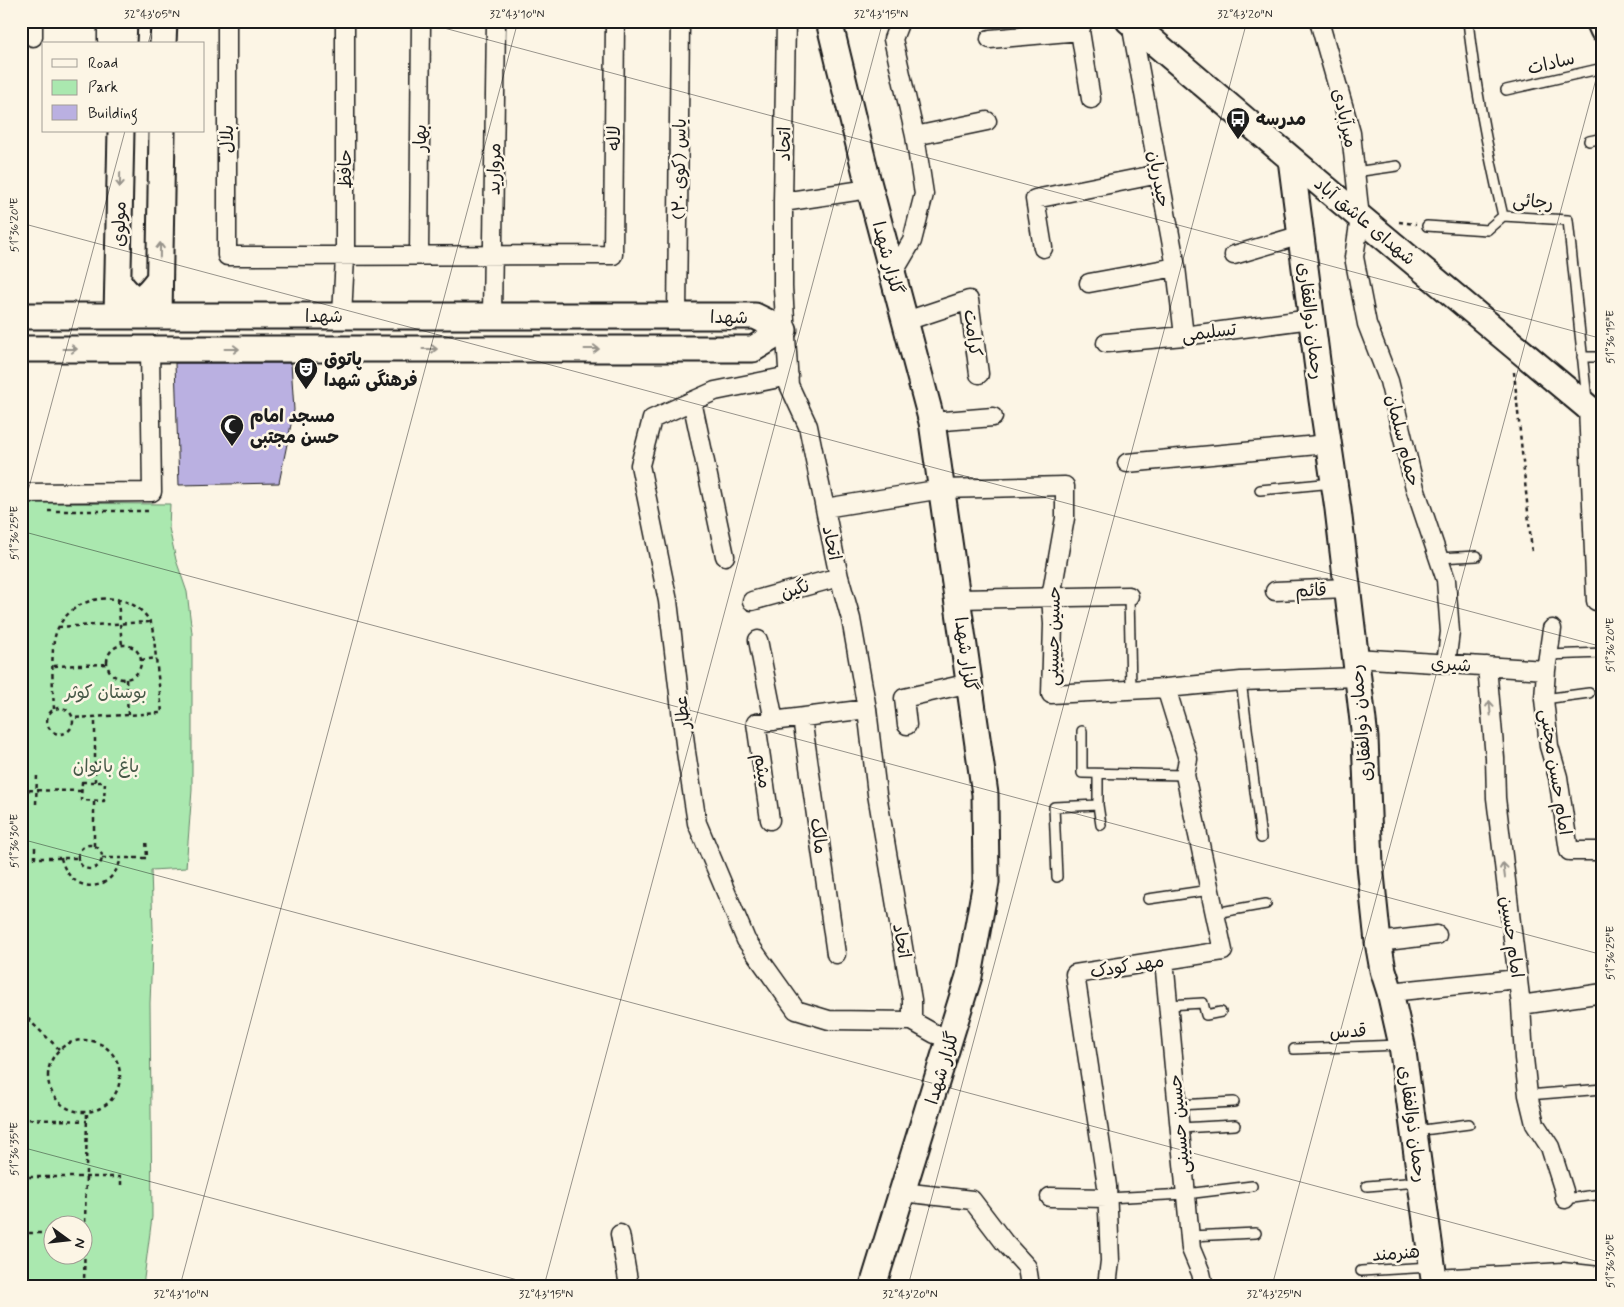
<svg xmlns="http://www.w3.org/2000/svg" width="1624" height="1307" font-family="Mynerve,'Playpen Sans Arabic',sans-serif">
<rect width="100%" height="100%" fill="#fcf5e5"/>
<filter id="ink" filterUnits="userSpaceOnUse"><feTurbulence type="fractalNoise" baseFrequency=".02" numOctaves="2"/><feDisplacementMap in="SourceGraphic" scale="10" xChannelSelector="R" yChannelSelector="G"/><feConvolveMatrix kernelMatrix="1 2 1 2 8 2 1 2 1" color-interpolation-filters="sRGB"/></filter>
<g filter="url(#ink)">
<!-- green -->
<path fill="#aae8af" stroke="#638266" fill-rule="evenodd" d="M21,503L170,504L169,528L176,560L187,592L192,633V790L186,868L151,870L153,929L150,1003L152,1217L143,1286H21ZM52,1224H82V1254H52Z"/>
<!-- building -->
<path fill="#bab0e1" stroke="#1c1c1c" d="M175,363H291L294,410L279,483L179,485Z"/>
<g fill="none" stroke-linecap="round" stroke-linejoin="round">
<!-- lane casing -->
<g stroke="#1c1c1c" stroke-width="12">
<path id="lane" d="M1468,21C1475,87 1488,152 1503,216L1568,220L1587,400
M1506,90L1603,68
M1589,141L1603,138
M1355,172L1397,166
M1427,226L1487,230L1503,216
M1582,357H1603
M1260,490L1333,483
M1438,558L1477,556
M1129,596L1131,689
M1548,655L1603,653
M1241,681L1261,838
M1544,699L1589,693
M1082,731V773L1185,775
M1098,774V805L1101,825
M1057,877L1054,807L1098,805
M1148,899L1210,890
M1215,913L1266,904
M1168,1005L1203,1003L1206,1015L1221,1012
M1294,1049L1399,1045
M1528,1095L1603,1089
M1178,1105L1234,1102
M1180,1128L1235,1125
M1416,1131L1469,1124
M1367,1186L1419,1182
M1107,1198L1186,1194L1252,1186
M1565,1199L1603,1194
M1190,1236L1256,1233
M1361,1271L1431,1267"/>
</g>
<!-- street casing -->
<g stroke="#1c1c1c" stroke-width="21">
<path id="street" d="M33,21V37
M107,21V40
M227,21V256L613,255L615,21
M786,21L783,202V287L789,385L808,426L839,577L851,619L867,709L877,794L912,1000V1021L935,1034L951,1038
M1083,21L1080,31L1091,99
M1319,21L1351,133L1360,218L1354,257L1367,324L1389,381L1415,488L1446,580L1450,632L1446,664
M1131,23L1176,267L1184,336
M990,39L1080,31
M915,136L987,121
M783,202L869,189
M1043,248L1035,199L1159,174
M419,255L421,21
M1234,255L1301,235
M892,275L912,241L924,194L915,136L893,39L900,21
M1089,283L1176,267
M342,316L345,257V21
M492,316L496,21
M677,316L680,21
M906,321L969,300L979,374
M1106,343L1184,336L1311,319
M789,376L715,391L652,419L640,465L668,601L686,752L697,823L746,940L796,1010L829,1020L912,1021
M692,401L725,556
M1588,407L1596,601
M932,422L993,417
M1127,463L1328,444
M21,493L152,492L150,349
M825,508L942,489L1065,486V518L1051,597L1053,624L1051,694L1166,688L1241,681L1358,677
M1275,591L1347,588
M958,599L1129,596
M752,601L839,577
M1552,629L1546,670L1544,699L1549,746L1558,777L1569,851H1603
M758,640L774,721
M1355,658L1546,670
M1487,666L1495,758L1496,798L1521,1005L1524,1058L1528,1095L1535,1124L1550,1147L1564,1191L1565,1199
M802,718L836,954
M907,725L904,698L970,683
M770,820L756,723L867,709
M1378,942L1437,935
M1164,960L1191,1249L1201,1273L1204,1286
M1390,992L1518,979
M1521,1005L1603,993
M902,1192L972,1200L1004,1242L1027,1267L1030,1286
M1050,1197L1107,1198
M620,1234L629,1286
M1434,1279L1563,1272L1599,1276
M1107,1286L1110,1261L1107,1186L1075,974L1223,951L1185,775L1188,759L1166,688"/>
</g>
<!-- secondary casing -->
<g stroke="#1c1c1c" stroke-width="29">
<path id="secondary" d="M829,21L867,178L932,422L985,794L986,882L969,976L873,1286
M1129,21L1336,197L1603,420
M1599,21L1603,30
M123,44L124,21
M163,44L164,21
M1291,159L1322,400L1338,509L1365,738L1370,865L1378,942L1383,970L1390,992L1402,1045L1435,1286
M118,281C135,306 143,300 159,279
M21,316H755L784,330L753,349H21
M117,316L121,131
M159,316L162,131"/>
</g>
<!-- path -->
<path stroke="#1c1c1c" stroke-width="2.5" stroke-dasharray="4 4" stroke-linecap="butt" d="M1399,222L1416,224
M1514,372L1532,552
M48,511H150V509
M118,600L122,646
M58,627L149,622
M107 662a17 17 0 1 1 34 0a17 17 0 1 1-34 0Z
M141,660L156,658
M54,666L107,664
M126,679L128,715
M47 721a13 13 0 1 1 26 0a13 13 0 1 1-26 0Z
M54,709C53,689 50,650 56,633C70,592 132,585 152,625C155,631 154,641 155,648C157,670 160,691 162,713L73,718
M82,782H105L104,801L81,800Z
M95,782V717
M21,790L81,791
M36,804L37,775
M78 857a12 12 0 1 1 24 0a12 12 0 1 1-24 0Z
M94,846V800
M35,847V858H78
M61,858C70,895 112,895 121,858
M102,858H147L146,839
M21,1004L30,1021L59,1049
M48 1076a36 36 0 1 1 72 0a36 36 0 1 1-72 0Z
M21,1119L87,1121
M21,1177H121V1187
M21,1233H52
M84,1286L87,1112"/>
<!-- lane -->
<use href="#lane" stroke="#fcf5e5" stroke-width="9"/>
<!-- street -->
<use href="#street" stroke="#fcf5e5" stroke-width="18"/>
<!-- secondary -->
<use href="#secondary" stroke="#fcf5e5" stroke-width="25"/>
</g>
<!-- one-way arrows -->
<defs><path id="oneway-shaft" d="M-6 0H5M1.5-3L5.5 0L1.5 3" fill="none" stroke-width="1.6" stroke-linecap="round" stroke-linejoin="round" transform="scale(1.25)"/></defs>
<g stroke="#97938b">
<use href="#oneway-shaft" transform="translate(120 180) rotate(91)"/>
<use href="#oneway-shaft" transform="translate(160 250) rotate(-89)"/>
<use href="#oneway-shaft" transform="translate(70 349)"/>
<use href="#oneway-shaft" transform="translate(232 349)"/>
<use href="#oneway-shaft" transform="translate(430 349)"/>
<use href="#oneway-shaft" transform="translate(592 349)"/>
<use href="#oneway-shaft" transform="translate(1490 708) rotate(-95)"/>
<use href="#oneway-shaft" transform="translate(1504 870) rotate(-97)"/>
</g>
</g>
<!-- ticks -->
<path fill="none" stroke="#1c1c1c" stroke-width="1" stroke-opacity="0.45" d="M418,21L1603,339M1567,21L1603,31M148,44L154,21M21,223L1603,647M21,517L125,131M21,531L1603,955M21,839L1603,1263M21,1147L540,1286M180,1286L518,21M544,1286L883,21M908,1286L1247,21M1272,1286L1603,53"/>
<!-- icons -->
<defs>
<g id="bus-pin" transform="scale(1.25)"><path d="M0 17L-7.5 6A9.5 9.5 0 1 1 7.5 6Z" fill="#1c1c1c" stroke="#fcf5e5"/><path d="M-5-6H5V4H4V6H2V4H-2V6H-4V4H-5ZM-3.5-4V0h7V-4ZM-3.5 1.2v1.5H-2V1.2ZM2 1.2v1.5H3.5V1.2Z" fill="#fff"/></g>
<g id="theatre-pin" transform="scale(1.25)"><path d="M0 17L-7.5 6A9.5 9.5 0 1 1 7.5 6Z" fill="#1c1c1c" stroke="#fcf5e5"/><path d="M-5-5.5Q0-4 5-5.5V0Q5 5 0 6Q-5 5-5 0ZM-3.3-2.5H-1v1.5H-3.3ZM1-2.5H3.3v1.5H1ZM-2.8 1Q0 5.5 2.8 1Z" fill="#fff"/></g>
<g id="mosque-pin" transform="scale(1.25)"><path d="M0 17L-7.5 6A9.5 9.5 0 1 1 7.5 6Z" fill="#1c1c1c" stroke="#fcf5e5"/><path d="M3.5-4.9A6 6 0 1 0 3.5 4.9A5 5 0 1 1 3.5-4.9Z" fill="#fff"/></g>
</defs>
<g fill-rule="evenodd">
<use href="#bus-pin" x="1238" y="119"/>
<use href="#theatre-pin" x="306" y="369"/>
<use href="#mosque-pin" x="232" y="426"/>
</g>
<g text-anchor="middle" stroke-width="5" stroke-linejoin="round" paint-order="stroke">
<!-- street labels -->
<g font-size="18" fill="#1c1c1c" stroke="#fcf5e5">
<text transform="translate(1551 63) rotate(-13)" y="6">سادات</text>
<text transform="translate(1345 118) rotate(77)" y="6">میرآبادی</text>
<text transform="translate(420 138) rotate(-90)" y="6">بهار</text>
<text transform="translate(614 138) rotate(-90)" y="6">لاله</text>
<text transform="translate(227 139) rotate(-90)" y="6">بلال</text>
<text transform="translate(784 144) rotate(-89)" y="6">اتحاد</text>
<text transform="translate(345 169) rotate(-90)" y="6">حافظ</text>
<text transform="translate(494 169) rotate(-89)" y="6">مروارید</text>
<text transform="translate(679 169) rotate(-89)" y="6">یاس (کوی ۲۰)</text>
<text transform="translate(1159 179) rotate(80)" y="6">حیدریان</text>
<text transform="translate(1533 201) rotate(5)" y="6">رجائی</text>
<text transform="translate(1365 221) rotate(40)" y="6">شهدای عاشق آباد</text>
<text transform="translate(119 224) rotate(-89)" y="6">مولوی</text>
<text transform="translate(888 258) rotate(75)" y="6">گلزار شهدا</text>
<text x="324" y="322">شهدا</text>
<text transform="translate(729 317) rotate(1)" y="6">شهدا</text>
<text transform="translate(1311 321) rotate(83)" y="6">رحمان ذوالفقاری</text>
<text transform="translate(1209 332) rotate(-7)" y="6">تسلیمی</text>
<text transform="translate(973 333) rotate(83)" y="6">کرامت</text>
<text transform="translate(1403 440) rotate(76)" y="6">حمام سلمان</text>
<text transform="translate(832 543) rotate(78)" y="6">اتحاد</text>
<text transform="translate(795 589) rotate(-16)" y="6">نگین</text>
<text transform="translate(1311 590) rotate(-2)" y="6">قائم</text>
<text transform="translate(1053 636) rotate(-89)" y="6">حسین حسینی</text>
<text transform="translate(966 654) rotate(82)" y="6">گلزار شهدا</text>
<text transform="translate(1451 664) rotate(4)" y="6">شیری</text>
<text transform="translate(682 712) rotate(-96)" y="6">عطار</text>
<text transform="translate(1361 723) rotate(-95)" y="6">رحمان ذوالفقاری</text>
<text transform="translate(763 771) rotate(82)" y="6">میثم</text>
<text transform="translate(1556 772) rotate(81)" y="6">امام حسن مجتبی</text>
<text transform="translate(819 836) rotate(82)" y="6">مالک</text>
<text transform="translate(1512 937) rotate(82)" y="6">امام حسین</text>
<text transform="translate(902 941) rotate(80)" y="6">اتحاد</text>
<text transform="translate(1127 966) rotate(-9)" y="6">مهد کودک</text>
<text transform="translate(1348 1031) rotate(-2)" y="6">قدس</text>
<text transform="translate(942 1068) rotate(-73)" y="6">گلزار شهدا</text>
<text transform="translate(1179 1124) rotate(-95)" y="6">حسین حسینی</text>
<text transform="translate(1413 1124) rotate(82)" y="6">رحمان ذوالفقاری</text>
<text transform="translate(1396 1253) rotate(-4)" y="6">هنرمند</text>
</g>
<!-- poi labels -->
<g font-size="18" font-weight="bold" fill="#1c1c1c" stroke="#fcf5e5" text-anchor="start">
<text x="1256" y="125">مدرسه</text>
<text x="324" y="365">پاتوق<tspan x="324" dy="21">فرهنگی شهدا</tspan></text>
<text x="250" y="422">مسجد امام<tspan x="250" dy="21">حسن مجتبی</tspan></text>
</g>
<!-- park labels -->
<g font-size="18" fill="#475948" stroke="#fcf5e5">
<text x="106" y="698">بوستان کوثر</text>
<text x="106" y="772">باغ بانوان</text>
</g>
</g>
<!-- margin -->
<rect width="1624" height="1307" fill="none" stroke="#fcf5e5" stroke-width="55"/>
<!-- legend -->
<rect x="42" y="42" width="162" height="90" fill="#fcf5e5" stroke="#a29e95"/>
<rect x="52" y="59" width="25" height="8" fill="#fcf5e5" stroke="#a29e95"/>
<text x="88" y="68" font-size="15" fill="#1c1c1c">Road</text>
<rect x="52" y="80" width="25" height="15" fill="#aae8af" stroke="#a29e95"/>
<text x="88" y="92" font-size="15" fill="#1c1c1c">Park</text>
<rect x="52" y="105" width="25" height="15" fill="#bab0e1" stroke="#a29e95"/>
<text x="88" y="118" font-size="15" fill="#1c1c1c">Building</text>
<!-- north arrow -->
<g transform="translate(68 1240) rotate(105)"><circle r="24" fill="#fcf5e5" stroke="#a29e95"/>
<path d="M0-4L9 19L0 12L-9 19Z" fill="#1c1c1c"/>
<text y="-8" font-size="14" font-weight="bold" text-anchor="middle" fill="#1c1c1c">N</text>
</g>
<rect x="28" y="28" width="1568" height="1252" fill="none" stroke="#1c1c1c" stroke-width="2"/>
<g font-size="12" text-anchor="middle" fill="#1c1c1c">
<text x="152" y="18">32°43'05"N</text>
<text x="517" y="18">32°43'10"N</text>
<text x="881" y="18">32°43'15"N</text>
<text x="1245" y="18">32°43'20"N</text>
<text transform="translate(14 225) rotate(-90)" y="4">51°36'20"E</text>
<text transform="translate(1610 337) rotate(-90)" y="4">51°36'15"E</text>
<text transform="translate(14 533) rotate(-90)" y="4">51°36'25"E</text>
<text transform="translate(1610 645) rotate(-90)" y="4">51°36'20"E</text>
<text transform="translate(14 841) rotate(-90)" y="4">51°36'30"E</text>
<text transform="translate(1610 953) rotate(-90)" y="4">51°36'25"E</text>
<text transform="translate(14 1149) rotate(-90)" y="4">51°36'35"E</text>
<text transform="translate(1610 1261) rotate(-90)" y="4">51°36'30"E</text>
<text x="181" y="1298">32°43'10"N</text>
<text x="546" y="1298">32°43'15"N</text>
<text x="910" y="1298">32°43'20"N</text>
<text x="1274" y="1298">32°43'25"N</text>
</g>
</svg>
